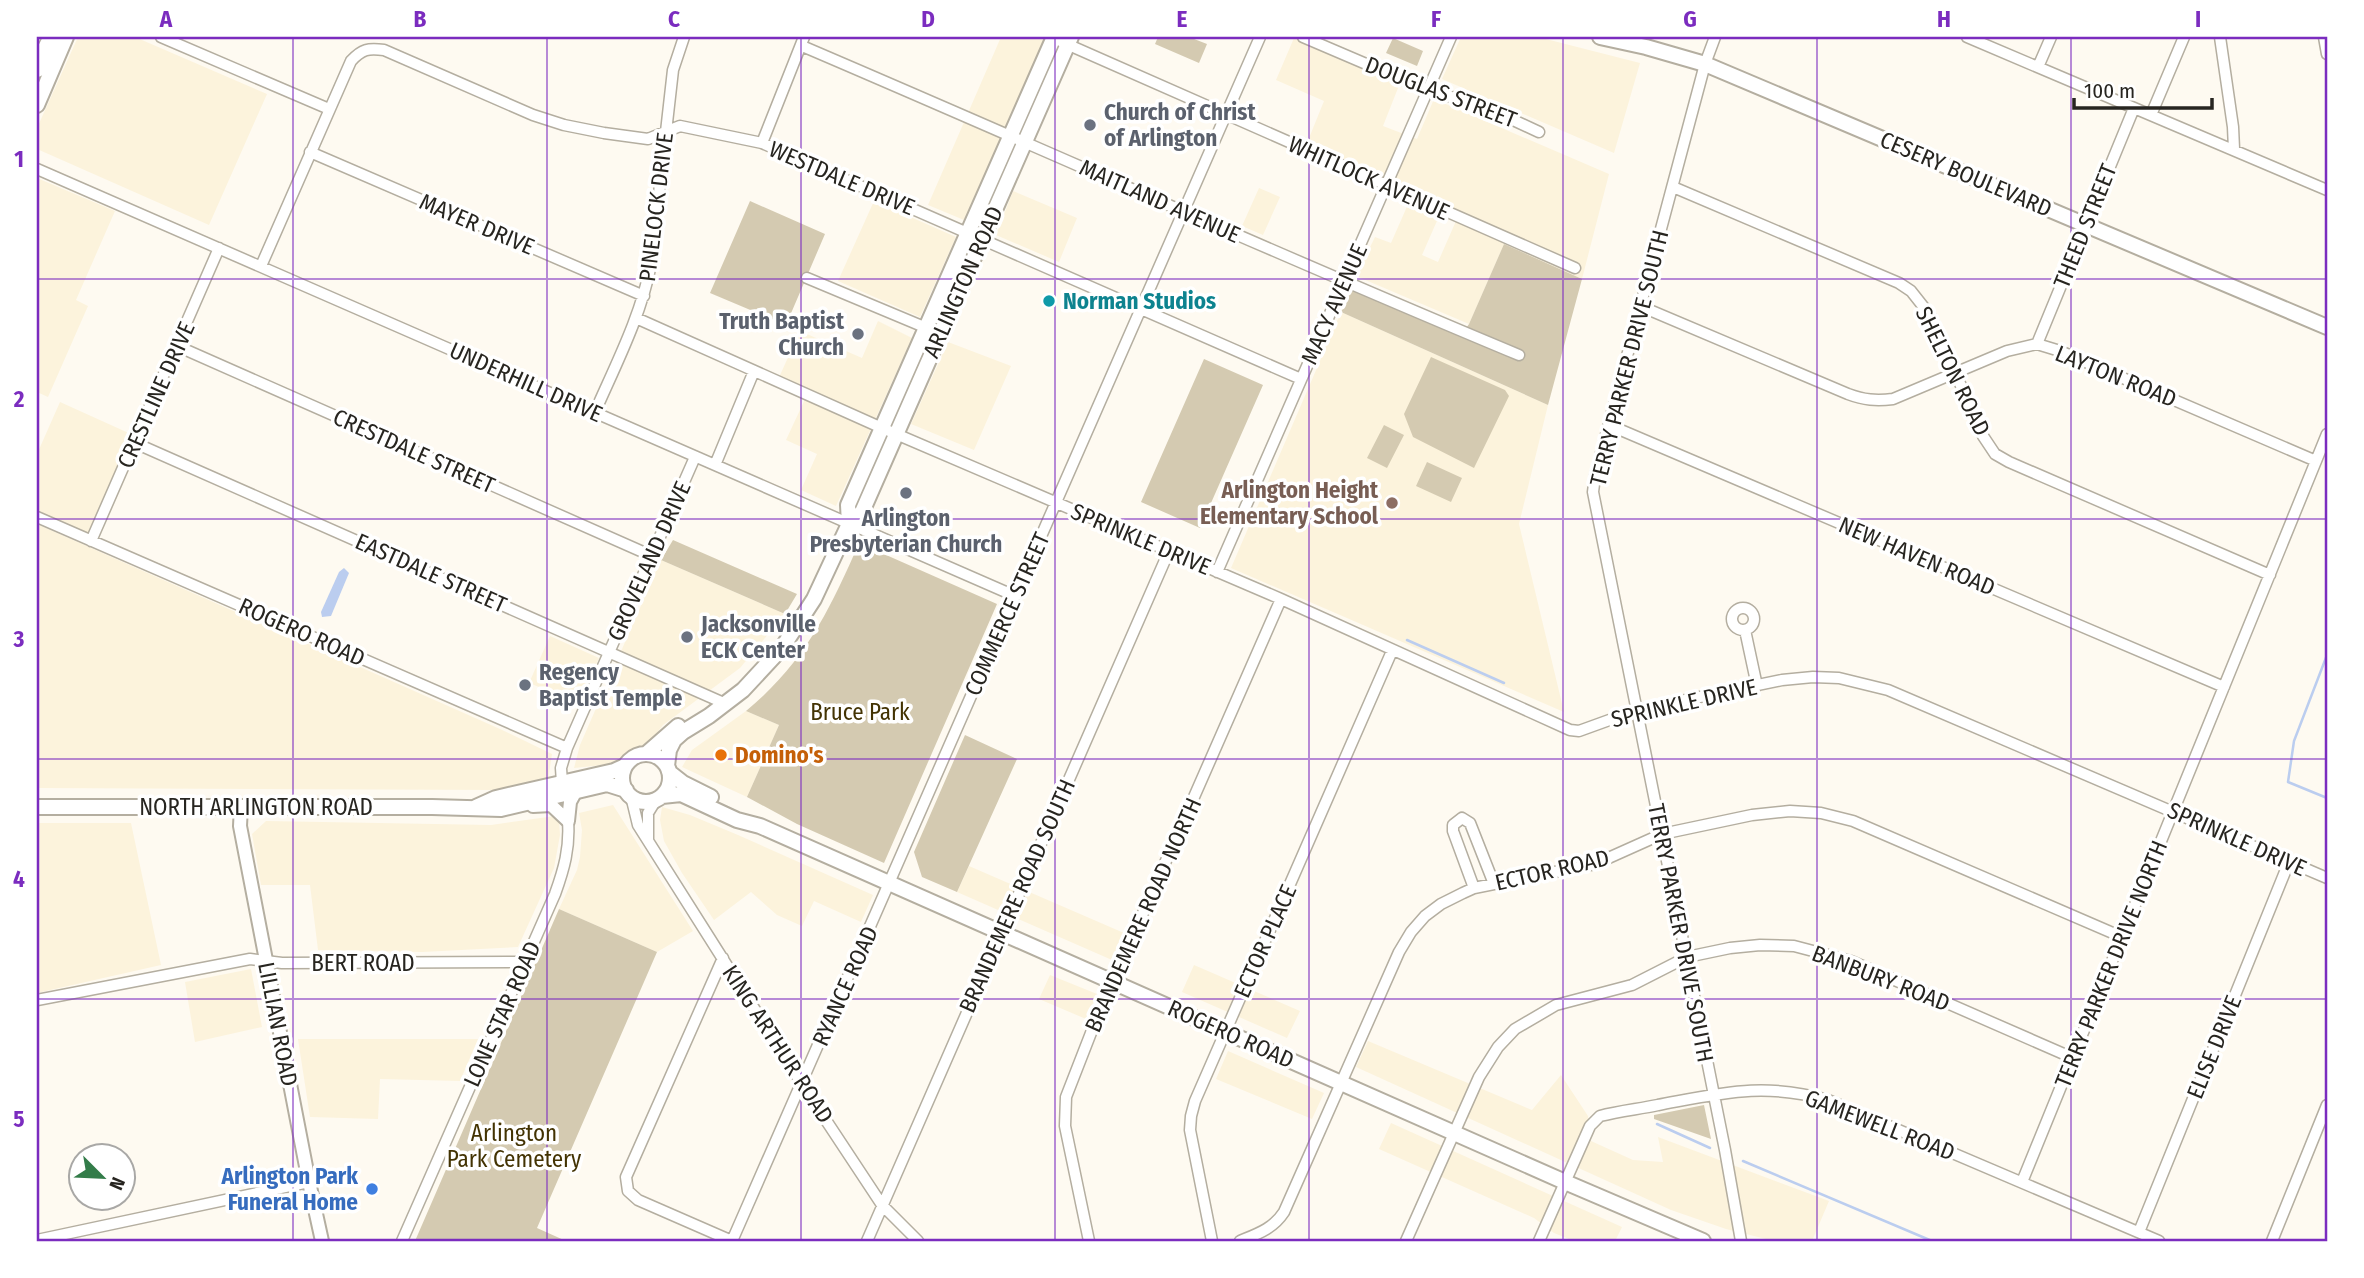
<svg xmlns="http://www.w3.org/2000/svg" width="2364" height="1278" font-family="'Fira Sans Condensed',sans-serif">
<rect width="100%" height="100%" fill="#fefaf1"/>
<!-- built -->
<path fill="#fcf3dc" fill-rule="evenodd" d="M78,37H135L267,94L209,225L37,149V128Z
M1001,37H1045L964,220L928,205Z
M1461,37H1538L1640,63L1614,153L1442,79Z
M1294,38L1400,83L1383,126L1417,139L1434,99L1609,174L1582,279L1504,244L1469,324L1356,276L1375,237L1391,243L1409,202L1393,194L1398,182L1307,143L1324,101L1276,80ZM1440,214L1456,221L1438,262L1422,255Z
M37,178L115,211L76,300L88,306L48,397L37,392Z
M1259,188L1280,197L1263,235L1242,226Z
M1013,191L1077,218L1059,262L996,235Z
M874,201L956,237L920,317L838,281Z
M1341,312L1548,405L1519,524L1564,712L1231,568Z
M878,321L912,338L836,506L801,490L817,454L786,440L806,397L776,384L800,331L862,358Z
M948,342L1011,366L974,450L911,424Z
M60,402L133,435L89,533L37,512V454Z
M37,524L500,729L552,754L548,780L500,790L37,788Z
M661,560L785,614L740,668L663,725L651,741L642,761L574,768L580,745Z
M550,636L599,658L579,703L529,683Z
M746,711L779,725L747,797L682,767L692,750Z
M613,805L693,931L657,952L559,909L577,870L580,857L582,830L579,813Z
M662,807L690,815L738,835L873,895L861,922L814,901L802,926L777,915L751,892L714,920L682,873L664,841L660,820Z
M555,816L559,820L560,835L554,868L518,947L422,952L318,950L310,885H261L252,834L266,821L491,825Z
M37,823H131L161,965L37,993Z
M969,866L1124,933L1112,960L957,892Z
M1194,965L1300,1011L1287,1038L1182,992Z
M251,969L262,1027L195,1042L185,982Z
M1050,975L1097,994L1086,1019L1039,999Z
M298,1039H478L460,1081L380,1079L378,1119L310,1117Z
M1368,1041L1532,1110L1561,1075L1588,1116L1591,1141L1633,1160L1663,1162L1658,1137L1829,1201L1812,1241H1774L1726,1229L1671,1210L1356,1067Z
M1228,1051L1324,1093L1312,1119L1216,1079Z
M1391,1123L1622,1227L1615,1241H1574L1554,1233L1534,1218L1379,1149Z"/>
<!-- green -->
<path fill="#d4cab1" d="M1158,37H1189L1207,44L1199,63L1155,44Z
M1393,38L1423,51L1417,66L1386,53Z
M750,201L825,234L786,325L710,293Z
M1504,244L1582,279L1548,405L1341,312L1352,290L1462,334L1469,324Z
M1431,357L1505,390L1509,396L1474,468L1413,437L1404,414Z
M1204,359L1263,385L1200,528L1141,502Z
M1384,425L1404,435L1387,468L1367,458Z
M1427,462L1462,478L1451,502L1416,486Z
M673,540L797,594L785,614L661,560Z
M859,543L997,604L884,863L797,824L747,797L779,725L746,711C804,663 830,610 859,543Z
M965,735L1017,759L957,892L922,877L914,852Z
M559,909L657,952L537,1228L566,1241H415Z
M1704,1105L1711,1139L1654,1119V1115Z"/>
<!-- water -->
<path fill="#bbcdef" d="M344,568L349,573L331,616L322,617L321,612L339,572Z"/>
<g fill="none" stroke-linecap="round" stroke-linejoin="round">
<!-- stream -->
<path stroke="#bbcdef" stroke-width="2.5" d="M1407,640L1504,683
M2327,655L2294,741L2288,782L2327,798
M1657,1124L1710,1148
M1743,1161L1932,1241"/>
<!-- minor casing -->
<g stroke="#b4aea0" stroke-width="13">
<path id="minor" d="M161,37L329,109
M1303,37L1427,90L1483,106L1539,132
M1715,37L1705,64L1595,476L1593,492L1725,1150L1741,1241
M1967,37L2327,190
M2220,37L2233,127L2234,149
M2324,37L2327,54
M1062,42L1575,268
M802,46C1041,148 1278,255 1519,355
M2038,67L2051,37
M2151,115L2184,37
M762,143L804,37
M310,152L644,296
M37,169L1015,596
M1673,187L1899,283L1911,291L1930,315L1983,436L1995,454L2009,462L2270,575
M261,266L351,61C362,49 368,48 384,50L533,115L564,125L604,133L648,139L680,126L762,143L1301,379
M807,278L941,334
M1640,306L1848,394C1864,400 1876,401 1893,399L2007,351L2037,344L2060,351L2316,461
M636,318L882,428L1281,599L1570,730L1579,731L1637,710L1782,680L1813,677L1839,678L1888,690L2327,878
M2037,344L2134,108
M177,346L652,556
M595,412C616,364 641,316 651,264L673,70L684,37
M1609,425L2224,687
M135,443L726,704
M715,465L754,371
M37,517L567,748
M91,541L219,248
M1217,572L1451,37
M1732 619a11 11 0 1 1 22 0a11 11 0 1 1-22 0Z
M1745,630L1757,686
M562,783L561,768L567,748L695,457
M631,796L638,825L802,1084L882,1205L918,1241
M648,839V813L656,800
M1474,888L1453,831V825L1462,818L1470,823L1494,884
M723,958L626,1177L628,1191L638,1200L732,1241
M37,1000L250,959L282,963L525,962
M2022,1182L2327,434
M2139,1232L2289,862
M37,1240L309,1182
M402,1241L555,894C564,869 570,848 568,821
M732,1241L1260,37
M867,1241L1169,551
M1089,1241L1065,1126L1066,1097L1096,1020L1281,599
M1212,1241L1190,1130L1191,1116L1195,1101L1392,651
M1240,1241C1257,1234 1273,1229 1284,1212L1399,952L1411,932L1425,916L1441,904L1463,893L1474,888L1595,864L1662,834L1752,815L1790,811L1821,813L1853,821L2122,937
M1406,1241L1479,1077L1498,1047L1515,1029L1556,1005L1632,985L1687,957L1730,948L1760,945L1794,946L1851,961L2073,1058
M1539,1241L1590,1126L1600,1116C1619,1111 1639,1109 1658,1105C1723,1093 1763,1082 1828,1100L2159,1241
M2272,1241L2327,1105"/>
</g>
<!-- tertiary casing -->
<g stroke="#b4aea0" stroke-width="16">
<path id="tertiary" d="M241,806L240,826L309,1182L322,1241
M533,806L551,805L568,821
M568,821L570,802L576,791"/>
</g>
<!-- secondary casing -->
<g stroke="#b4aea0" stroke-width="18">
<path id="secondary" d="M1600,37L1646,47L1705,64L2327,327
M37,105L66,37
M849,524L848,505L1054,37
M646,754L678,726
M622 778a24 24 0 1 1 48 0a24 24 0 1 1-48 0Z
M667,766L669,750L674,740L683,732L709,716L743,690L782,648L814,599L849,524L862,512L1071,37
M669,772L683,783L711,797
M662,796L681,794L737,820L760,826L1565,1182L1703,1241
M37,807H432L501,809L607,784L626,790
M476,807L496,798L614,771L625,766"/>
</g>
<!-- motorway casing -->
<g stroke="#b4aea0" stroke-width="21">
<path id="motorway" d="M37,68L53,37"/>
</g>
<!-- minor -->
<use href="#minor" stroke="#fff" stroke-width="10"/>
<!-- tertiary -->
<use href="#tertiary" stroke="#fff" stroke-width="12"/>
<!-- secondary -->
<use href="#secondary" stroke="#fff" stroke-width="14"/>
<!-- motorway -->
<use href="#motorway" stroke="#fff" stroke-width="18"/>
</g>
<!-- grid -->
<path fill="none" stroke="#7b2cbf" stroke-width="2" stroke-opacity="0.55" d="M293,37V1241M547,37V1241M801,37V1241M1055,37V1241M1309,37V1241M1563,37V1241M1817,37V1241M2071,37V1241M37,279H2327M37,519H2327M37,759H2327M37,999H2327"/>
<!-- markers -->
<g fill="#6b7280" stroke="#fff" stroke-width="2.5">
<circle cx="1090" cy="125" r="7"/>
<circle cx="858" cy="334" r="7"/>
<circle cx="906" cy="493" r="7"/>
<circle cx="687" cy="637" r="7"/>
<circle cx="525" cy="685" r="7"/>
</g>
<circle fill="#0f9aa8" stroke="#fff" stroke-width="2.5" cx="1049" cy="301" r="7"/>
<circle fill="#8d6e63" stroke="#fff" stroke-width="2.5" cx="1392" cy="503" r="7"/>
<circle fill="#e8710a" stroke="#fff" stroke-width="2.5" cx="721" cy="755" r="7"/>
<circle fill="#3f7fe0" stroke="#fff" stroke-width="2.5" cx="372" cy="1189" r="7"/>
<g text-anchor="middle" stroke-width="7" stroke-linejoin="round" paint-order="stroke">
<!-- street labels -->
<g font-size="23" fill="#272520" stroke="#fff">
<text transform="translate(1441 92) rotate(21)" y="8">DOUGLAS STREET</text>
<text transform="translate(1966 174) rotate(23)" y="8">CESERY BOULEVARD</text>
<text transform="translate(842 178) rotate(23)" y="8">WESTDALE DRIVE</text>
<text transform="translate(1369 178) rotate(24)" y="8">WHITLOCK AVENUE</text>
<text transform="translate(1160 201) rotate(24)" y="8">MAITLAND AVENUE</text>
<text transform="translate(656 207) rotate(-83)" y="8">PINELOCK DRIVE</text>
<text transform="translate(477 224) rotate(23)" y="8">MAYER DRIVE</text>
<text transform="translate(2085 226) rotate(-68)" y="8">THEED STREET</text>
<text transform="translate(963 282) rotate(-66)" y="8">ARLINGTON ROAD</text>
<text transform="translate(1334 304) rotate(-66)" y="8">MACY AVENUE</text>
<text transform="translate(1629 358) rotate(-76)" y="8">TERRY PARKER DRIVE SOUTH</text>
<text transform="translate(1953 371) rotate(64)" y="8">SHELTON ROAD</text>
<text transform="translate(2116 376) rotate(22)" y="8">LAYTON ROAD</text>
<text transform="translate(526 382) rotate(24)" y="8">UNDERHILL DRIVE</text>
<text transform="translate(156 395) rotate(-66)" y="8">CRESTLINE DRIVE</text>
<text transform="translate(414 451) rotate(24)" y="8">CRESTDALE STREET</text>
<text transform="translate(1141 539) rotate(23)" y="8">SPRINKLE DRIVE</text>
<text transform="translate(1917 556) rotate(23)" y="8">NEW HAVEN ROAD</text>
<text transform="translate(649 561) rotate(-66)" y="8">GROVELAND DRIVE</text>
<text transform="translate(431 573) rotate(24)" y="8">EASTDALE STREET</text>
<text transform="translate(1007 614) rotate(-66)" y="8">COMMERCE STREET</text>
<text transform="translate(302 632) rotate(24)" y="8">ROGERO ROAD</text>
<text transform="translate(1684 703) rotate(-13)" y="8">SPRINKLE DRIVE</text>
<text x="256" y="815">NORTH ARLINGTON ROAD</text>
<text transform="translate(2237 839) rotate(24)" y="8">SPRINKLE DRIVE</text>
<text transform="translate(1552 870) rotate(-13)" y="8">ECTOR ROAD</text>
<text transform="translate(1017 896) rotate(-66)" y="8">BRANDEMERE ROAD SOUTH</text>
<text transform="translate(1143 915) rotate(-66)" y="8">BRANDEMERE ROAD NORTH</text>
<text transform="translate(1681 933) rotate(79)" y="8">TERRY PARKER DRIVE SOUTH</text>
<text transform="translate(1265 941) rotate(-66)" y="8">ECTOR PLACE</text>
<text x="363" y="971">BERT ROAD</text>
<text transform="translate(2111 964) rotate(-68)" y="8">TERRY PARKER DRIVE NORTH</text>
<text transform="translate(1881 978) rotate(21)" y="8">BANBURY ROAD</text>
<text transform="translate(845 986) rotate(-66)" y="8">RYANCE ROAD</text>
<text transform="translate(502 1014) rotate(-66)" y="8">LONE STAR ROAD</text>
<text transform="translate(278 1024) rotate(79)" y="8">LILLIAN ROAD</text>
<text transform="translate(1231 1034) rotate(24)" y="8">ROGERO ROAD</text>
<text transform="translate(778 1044) rotate(57)" y="8">KING ARTHUR ROAD</text>
<text transform="translate(2214 1047) rotate(-68)" y="8">ELISE DRIVE</text>
<text transform="translate(1880 1125) rotate(21)" y="8">GAMEWELL ROAD</text>
</g>
<!-- worship labels -->
<g font-size="23" font-weight="bold" fill="#5b616d" stroke="#fff" text-anchor="start">
<text x="1104" y="120">Church of Christ<tspan x="1104" dy="26">of Arlington</tspan></text>
<text x="844" y="329" text-anchor="end">Truth Baptist<tspan x="844" dy="26">Church</tspan></text>
<text x="906" y="526" text-anchor="middle">Arlington<tspan x="906" dy="26">Presbyterian Church</tspan></text>
<text x="701" y="632">Jacksonville<tspan x="701" dy="26">ECK Center</tspan></text>
<text x="539" y="680">Regency<tspan x="539" dy="26">Baptist Temple</tspan></text>
</g>
<!-- culture labels -->
<g font-size="23" font-weight="bold" fill="#0d838f" stroke="#fff" text-anchor="start">
<text x="1063" y="309">Norman Studios</text>
</g>
<!-- education labels -->
<g font-size="23" font-weight="bold" fill="#785e54" stroke="#fff" text-anchor="end">
<text x="1378" y="498">Arlington Height<tspan x="1378" dy="26">Elementary School</tspan></text>
</g>
<!-- park labels -->
<g font-size="23" fill="#433303" stroke="#fff">
<text x="860" y="720">Bruce Park</text>
<text x="514" y="1141">Arlington<tspan x="514" dy="26">Park Cemetery</tspan></text>
</g>
<!-- food labels -->
<g font-size="23" font-weight="bold" fill="#c56008" stroke="#fff" text-anchor="start">
<text x="735" y="763">Domino's</text>
</g>
<!-- shop labels -->
<g font-size="23" font-weight="bold" fill="#366cbe" stroke="#fff" text-anchor="end">
<text x="358" y="1184">Arlington Park<tspan x="358" dy="26">Funeral Home</tspan></text>
</g>
</g>
<!-- border -->
<rect width="2364" height="1278" fill="none" stroke="#ffffff" stroke-width="77"/>
<!-- north arrow -->
<g transform="translate(102 1177) rotate(114)"><circle r="33" fill="#ffffff" stroke="#a9a8a6" stroke-width="2"/>
<path d="M0-5L12 26L0 18L-12 26Z" fill="#337c49"/>
<text y="-10" font-size="19" font-weight="bold" text-anchor="middle" fill="#272520">N</text>
</g>
<!-- scale -->
<path d="M2074 98v10h138v-10" fill="none" stroke="#272520" stroke-width="3.5"/>
<text x="2084" y="98" font-size="21" fill="#272520" stroke="#ffffff" stroke-width="5" paint-order="stroke">100 m</text>
<rect x="38" y="38" width="2288" height="1202" fill="none" stroke="#7b2cbf" stroke-width="2.5"/>
<g font-size="23" text-anchor="middle" font-weight="bold" fill="#7b2cbf">
<text x="166" y="27">A</text>
<text x="420" y="27">B</text>
<text x="674" y="27">C</text>
<text x="928" y="27">D</text>
<text x="1182" y="27">E</text>
<text x="1436" y="27">F</text>
<text x="1690" y="27">G</text>
<text x="1944" y="27">H</text>
<text x="2198" y="27">I</text>
<text x="19" y="167">1</text>
<text x="19" y="407">2</text>
<text x="19" y="647">3</text>
<text x="19" y="887">4</text>
<text x="19" y="1127">5</text>
</g>
</svg>
